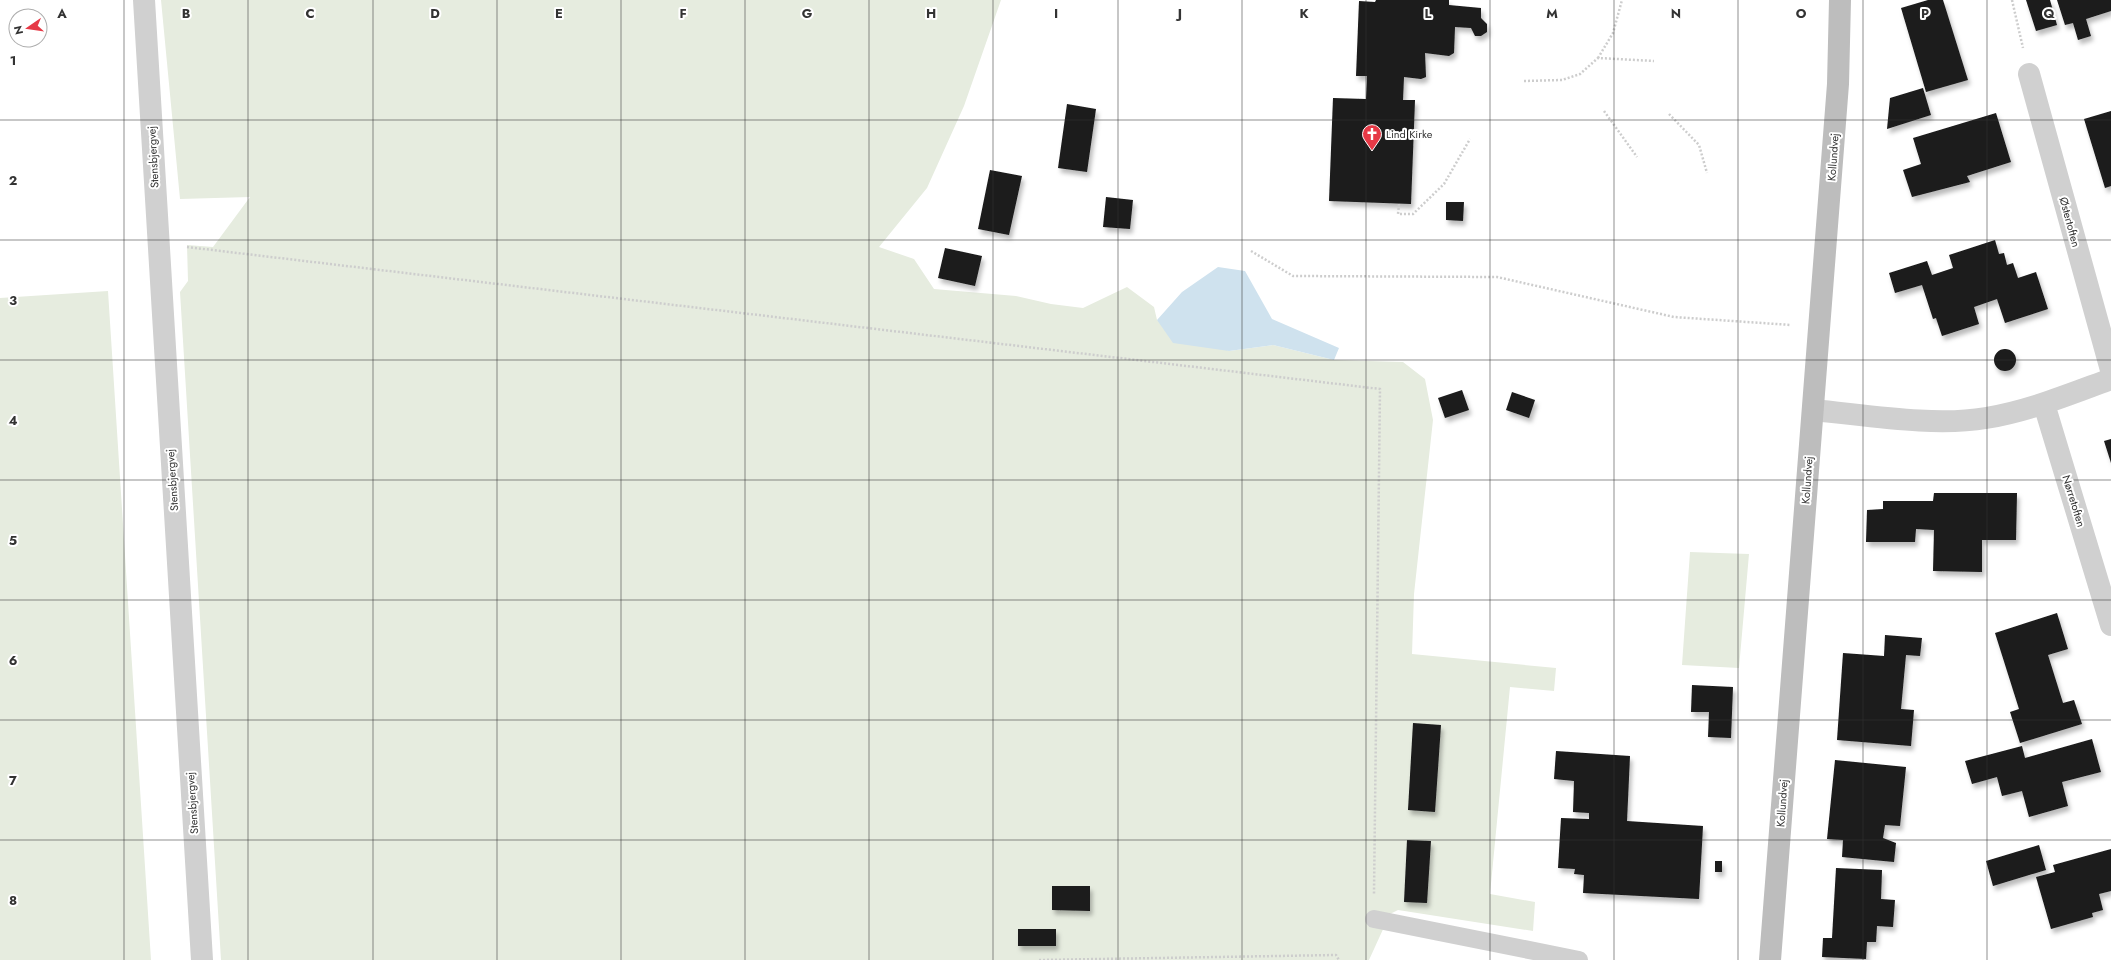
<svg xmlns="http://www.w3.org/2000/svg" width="2111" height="960" font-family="Jost,sans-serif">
<defs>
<filter id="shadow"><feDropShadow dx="2.5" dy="4.5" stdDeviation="2" flood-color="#0004"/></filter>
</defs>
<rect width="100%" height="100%" fill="#fff"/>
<!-- green -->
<path fill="#e6ecdf" d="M161,0H1001L964,106L927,188L879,247L914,259L934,289L1016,296L1051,304L1083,308L1127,287L1154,307L1157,320L1229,351L1273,345L1334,360L1403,362L1425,379L1433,420L1414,594L1412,654L1556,668L1554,691L1510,687L1490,894L1535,902L1533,931L1398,910L1390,914L1369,960H221L180,292L188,281L187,245L213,247L250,197L180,199Z
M108,291L151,960H0V298Z
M1690,552L1749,554L1739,668L1682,665Z"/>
<!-- water -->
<path fill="#cfe2ee" d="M1218,267L1245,271L1272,319L1339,348L1334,360L1273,345L1229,351L1173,343L1157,320L1182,292Z"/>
<!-- building -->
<path fill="#1a1a1a" filter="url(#shadow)" d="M1376,0H1449V5L1481,8V18L1487,24V32L1481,36H1475L1471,28L1455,27L1454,53L1449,56L1425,53L1426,77L1421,79L1404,77L1403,100H1415L1411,204L1329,201L1333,98L1366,99L1367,76H1356L1359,1L1375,2Z
M1928,0H1943L1968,80L1926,92L1901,8Z
M2026,0H2050L2057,25L2036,31Z
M2057,0H2111V11L2086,19L2091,36L2078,40L2073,23L2065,25Z
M1923,88L1931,115L1887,129L1890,98Z
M1067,104L1096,109L1087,172L1058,168Z
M2111,111V186L2105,188L2084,119Z
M1996,113L2011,162L1967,176L1970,182L1912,197L1903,170L1921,164L1913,138Z
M990,170L1022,176L1009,235L978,229Z
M1106,197L1133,200L1130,229L1103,227Z
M1446,202H1464L1463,221L1446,220Z
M1995,240L1999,254L2004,253L2007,265L2013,263L2018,278L2036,272L2048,309L2005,323L1997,299L1974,307L1979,324L1942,336L1936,318L1933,319L1922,285L1895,293L1889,273L1927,261L1932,275L1953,268L1949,255Z
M945,248L982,256L975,286L938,278Z
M1994 360a11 11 0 1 1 22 0a11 11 0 1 1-22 0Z
M1462,390L1469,410L1445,418L1438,398Z
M1512,392L1535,400L1529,418L1506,410Z
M2111,439V463L2104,441Z
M1934,493H2017L2016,540H1982V572L1933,571L1934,530L1916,529L1915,542H1866L1867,510L1883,509V501H1933Z
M2057,613L2068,649L2048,655L2063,703L2074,700L2082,724L2020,743L2010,712L2019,709L1995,633Z
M1885,635L1922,638L1920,656L1906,655L1901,709L1914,710L1911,746L1837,740L1843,653L1884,656Z
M1692,685L1733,687L1731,738L1708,737L1709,712H1691Z
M1413,723L1441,725L1435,812L1408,810Z
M2092,739L2101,772L2062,782L2068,806L2029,817L2022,791L2002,796L1997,777L1972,784L1965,761L2022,746L2025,758Z
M1556,751L1630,756L1627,821L1703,826L1699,899L1583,893L1584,875L1574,874L1575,869L1558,868L1561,818L1589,819V813L1573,812L1574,781L1554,779Z
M1835,760L1906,767L1900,826L1885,825L1883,838L1896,843L1894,862L1842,857L1843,840L1827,839Z
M1407,840L1431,841L1427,903L1404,902Z
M2039,845L2046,870L1993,886L1986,861Z
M2111,849V891L2099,894L2103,910L2092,913L2093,917L2051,929L2036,877L2055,872L2053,865Z
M1715,861H1722V872H1715Z
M1836,868L1882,870L1881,899L1895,900L1893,927L1877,926L1876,942H1867L1866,959L1822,957L1823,938H1832Z
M1052,886H1090V911L1052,910Z
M1018,929H1056V946H1018Z"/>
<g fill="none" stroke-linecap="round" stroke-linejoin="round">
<!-- path -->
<path stroke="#cdcdcd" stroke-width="2.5" stroke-dasharray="2 2" stroke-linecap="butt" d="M2012,0L2023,48
M1598,58L1613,33L1622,0
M1524,81L1562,80L1580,74L1598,58L1654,61
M1604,111L1637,157
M1669,114L1699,145L1707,173
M1399,204L1398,214H1413L1444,184L1470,139
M187,247L1380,389L1374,894
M1251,251L1293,276L1497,277L1674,317L1791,325
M1039,960L1336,955L1339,960"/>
<!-- lane -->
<path stroke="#d0d0d0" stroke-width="18" d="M1374,919L1579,960"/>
<!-- street -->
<path stroke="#d0d0d0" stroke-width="22" d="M144,0L202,960
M2029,74L2111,370
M2044,404L2111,625
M1813,410C1866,415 1934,427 1986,418C2029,411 2070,394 2111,379"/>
<!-- secondary -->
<path stroke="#bdbdbd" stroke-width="22" d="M1770,960L1838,84L1840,0"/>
</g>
<!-- grid -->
<path fill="none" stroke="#333" stroke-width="1" stroke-opacity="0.55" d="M124,0V960M248,0V960M373,0V960M497,0V960M621,0V960M745,0V960M869,0V960M993,0V960M1118,0V960M1242,0V960M1366,0V960M1490,0V960M1614,0V960M1738,0V960M1863,0V960M1987,0V960M0,120H2111M0,240H2111M0,360H2111M0,480H2111M0,600H2111M0,720H2111M0,840H2111"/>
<!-- icons -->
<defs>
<g id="church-pin" transform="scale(1)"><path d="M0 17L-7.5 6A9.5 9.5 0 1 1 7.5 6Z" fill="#e63946" stroke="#fff"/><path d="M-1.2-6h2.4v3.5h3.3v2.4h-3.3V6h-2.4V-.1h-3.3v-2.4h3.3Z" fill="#fff"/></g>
</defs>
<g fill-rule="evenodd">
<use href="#church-pin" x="1372" y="134"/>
</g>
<g text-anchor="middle" stroke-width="4" stroke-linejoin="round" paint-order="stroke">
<!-- poi labels -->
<g font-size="11" fill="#333" stroke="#fff" text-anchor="start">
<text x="1386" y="138">Lind Kirke</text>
</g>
<!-- street labels -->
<g font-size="11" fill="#333" stroke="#fff">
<text transform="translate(153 157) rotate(-93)" y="4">Stensbjergvej</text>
<text transform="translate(1833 157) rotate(-86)" y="4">Kollundvej</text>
<text transform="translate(2070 222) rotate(75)" y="4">Østertoften</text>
<text transform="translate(172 480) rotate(-94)" y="4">Stensbjergvej</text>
<text transform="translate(1807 480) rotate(-86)" y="4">Kollundvej</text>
<text transform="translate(2074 501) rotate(73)" y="4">Nørretoften</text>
<text transform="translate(192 803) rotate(-94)" y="4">Stensbjergvej</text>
<text transform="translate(1782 803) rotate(-86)" y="4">Kollundvej</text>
</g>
</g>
<g font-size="13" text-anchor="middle" font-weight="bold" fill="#333" stroke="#fff" stroke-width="4" stroke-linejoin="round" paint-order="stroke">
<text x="62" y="18">A</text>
<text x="186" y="18">B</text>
<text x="310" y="18">C</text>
<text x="435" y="18">D</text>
<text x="559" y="18">E</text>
<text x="683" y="18">F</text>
<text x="807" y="18">G</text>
<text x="931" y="18">H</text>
<text x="1056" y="18">I</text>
<text x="1180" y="18">J</text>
<text x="1304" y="18">K</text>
<text x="1428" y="18">L</text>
<text x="1552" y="18">M</text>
<text x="1676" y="18">N</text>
<text x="1801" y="18">O</text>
<text x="1925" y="18">P</text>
<text x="2049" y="18">Q</text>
<text x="13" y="65">1</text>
<text x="13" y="185">2</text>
<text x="13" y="305">3</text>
<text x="13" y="425">4</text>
<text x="13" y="545">5</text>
<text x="13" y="665">6</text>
<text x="13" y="785">7</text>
<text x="13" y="905">8</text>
</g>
<!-- north arrow -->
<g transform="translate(28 28) rotate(257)"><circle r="19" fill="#ffffff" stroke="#adadad"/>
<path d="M0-3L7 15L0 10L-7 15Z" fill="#e63946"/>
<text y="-6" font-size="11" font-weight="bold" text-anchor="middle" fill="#333333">N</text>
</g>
</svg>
